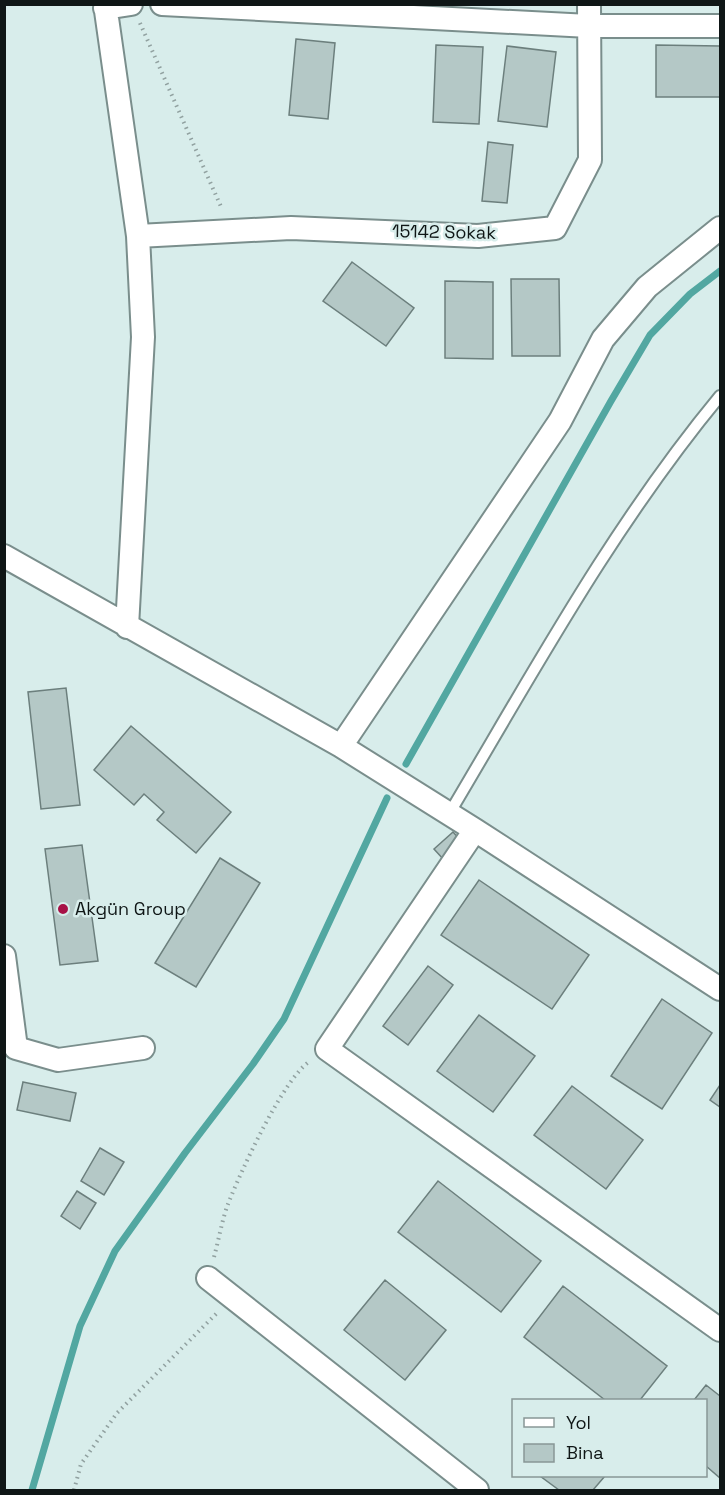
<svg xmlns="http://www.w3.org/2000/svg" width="725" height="1495" font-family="'Space Grotesk',sans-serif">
<rect width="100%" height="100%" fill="#d8edeb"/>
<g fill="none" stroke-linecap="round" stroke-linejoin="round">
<!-- stream -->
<path stroke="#52a7a1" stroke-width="7" d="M406,764L611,401L650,335L690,294L720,271
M32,1490L80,1326L115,1251L185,1153L253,1064L284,1019L387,798"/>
</g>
<!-- building -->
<path fill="#b4c8c6" stroke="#6c7f7d" stroke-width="1.5" d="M296,39L335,43L328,119L289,115Z
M436,45L483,47L479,124L433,122Z
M656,45L720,46V97H656Z
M507,46L556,52L547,127L498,121Z
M488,142L513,145L507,203L482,201Z
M352,262L414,308L386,346L323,301Z
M511,279H559L560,356H512Z
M445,281L493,282V359L445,358Z
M66,688L80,805L41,809L28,692Z
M131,726L231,812L196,853L157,820L164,812L144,794L134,805L94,770Z
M453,832L463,843L444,860L434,849Z
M82,845L98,961L60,965L45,849Z
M220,858L260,883L196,987L155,963Z
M479,880L589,955L552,1009L441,935Z
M428,966L453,985L408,1045L383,1026Z
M662,999L712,1033L662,1109L611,1076Z
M479,1015L535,1056L493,1112L437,1071Z
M23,1082L76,1093L70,1121L17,1110Z
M720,1085V1107L710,1100Z
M572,1086L643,1140L606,1189L534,1135Z
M100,1148L124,1162L104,1195L81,1181Z
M438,1181L541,1261L501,1312L398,1232Z
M77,1191L96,1203L80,1229L61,1216Z
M385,1280L446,1330L405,1380L344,1330Z
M563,1286L667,1366L640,1400H605L524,1337Z
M706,1385L720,1396V1478L706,1466V1400H694Z
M540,1476H605L593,1490H559Z"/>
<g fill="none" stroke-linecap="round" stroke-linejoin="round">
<!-- lane casing -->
<g stroke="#7a8e8c" stroke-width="14">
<path id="lane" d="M449,814C534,671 614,524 720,396"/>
</g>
<!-- street casing -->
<g stroke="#7a8e8c" stroke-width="26">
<path id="street" d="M105,4L138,236L143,337L127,627
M162,4L589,26H720
M105,8L131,4
M138,236L291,228L478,236L555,228L590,160L589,4
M4,556L341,746L475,830L720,989
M341,746L560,421L603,339L647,287L720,228
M475,830L327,1049L720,1330
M4,956L16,1048L58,1060L143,1048
M208,1278L477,1490"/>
</g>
<!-- path -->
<path stroke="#91a1a0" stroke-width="4" stroke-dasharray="1.5 4.5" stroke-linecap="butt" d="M140,23L222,209
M214,1257C219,1239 222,1220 228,1204C241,1171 283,1079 310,1061
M74,1490L81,1464L117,1413L217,1313"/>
<!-- lane -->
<use href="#lane" stroke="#fff" stroke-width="10"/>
<!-- street -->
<use href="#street" stroke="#fff" stroke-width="22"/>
</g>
<!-- markers -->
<circle fill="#a71146" stroke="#d8edeb" stroke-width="2" cx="63" cy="909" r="6"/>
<g text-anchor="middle" stroke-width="5" stroke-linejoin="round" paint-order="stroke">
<!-- street labels -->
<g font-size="18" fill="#0f1616" stroke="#d8edeb">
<text transform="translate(444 232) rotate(1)" y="6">15142 Sokak</text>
</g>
<!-- poi labels -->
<g font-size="18" fill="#0f1616" stroke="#d8edeb" text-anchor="start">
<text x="75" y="915">Akgün Group</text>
</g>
</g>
<!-- border -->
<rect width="725" height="1495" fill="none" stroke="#0f1616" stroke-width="12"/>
<!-- legend -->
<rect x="512" y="1399" width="195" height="78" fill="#d8edeb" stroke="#889796" stroke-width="1.5"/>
<rect x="524" y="1418" width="30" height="9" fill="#ffffff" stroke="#889796" stroke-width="1.5"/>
<text x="566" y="1429" font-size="18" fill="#0f1616">Yol</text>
<rect x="524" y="1444" width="30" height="18" fill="#b4c8c6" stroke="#889796" stroke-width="1.5"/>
<text x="566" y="1459" font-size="18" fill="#0f1616">Bina</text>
</svg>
